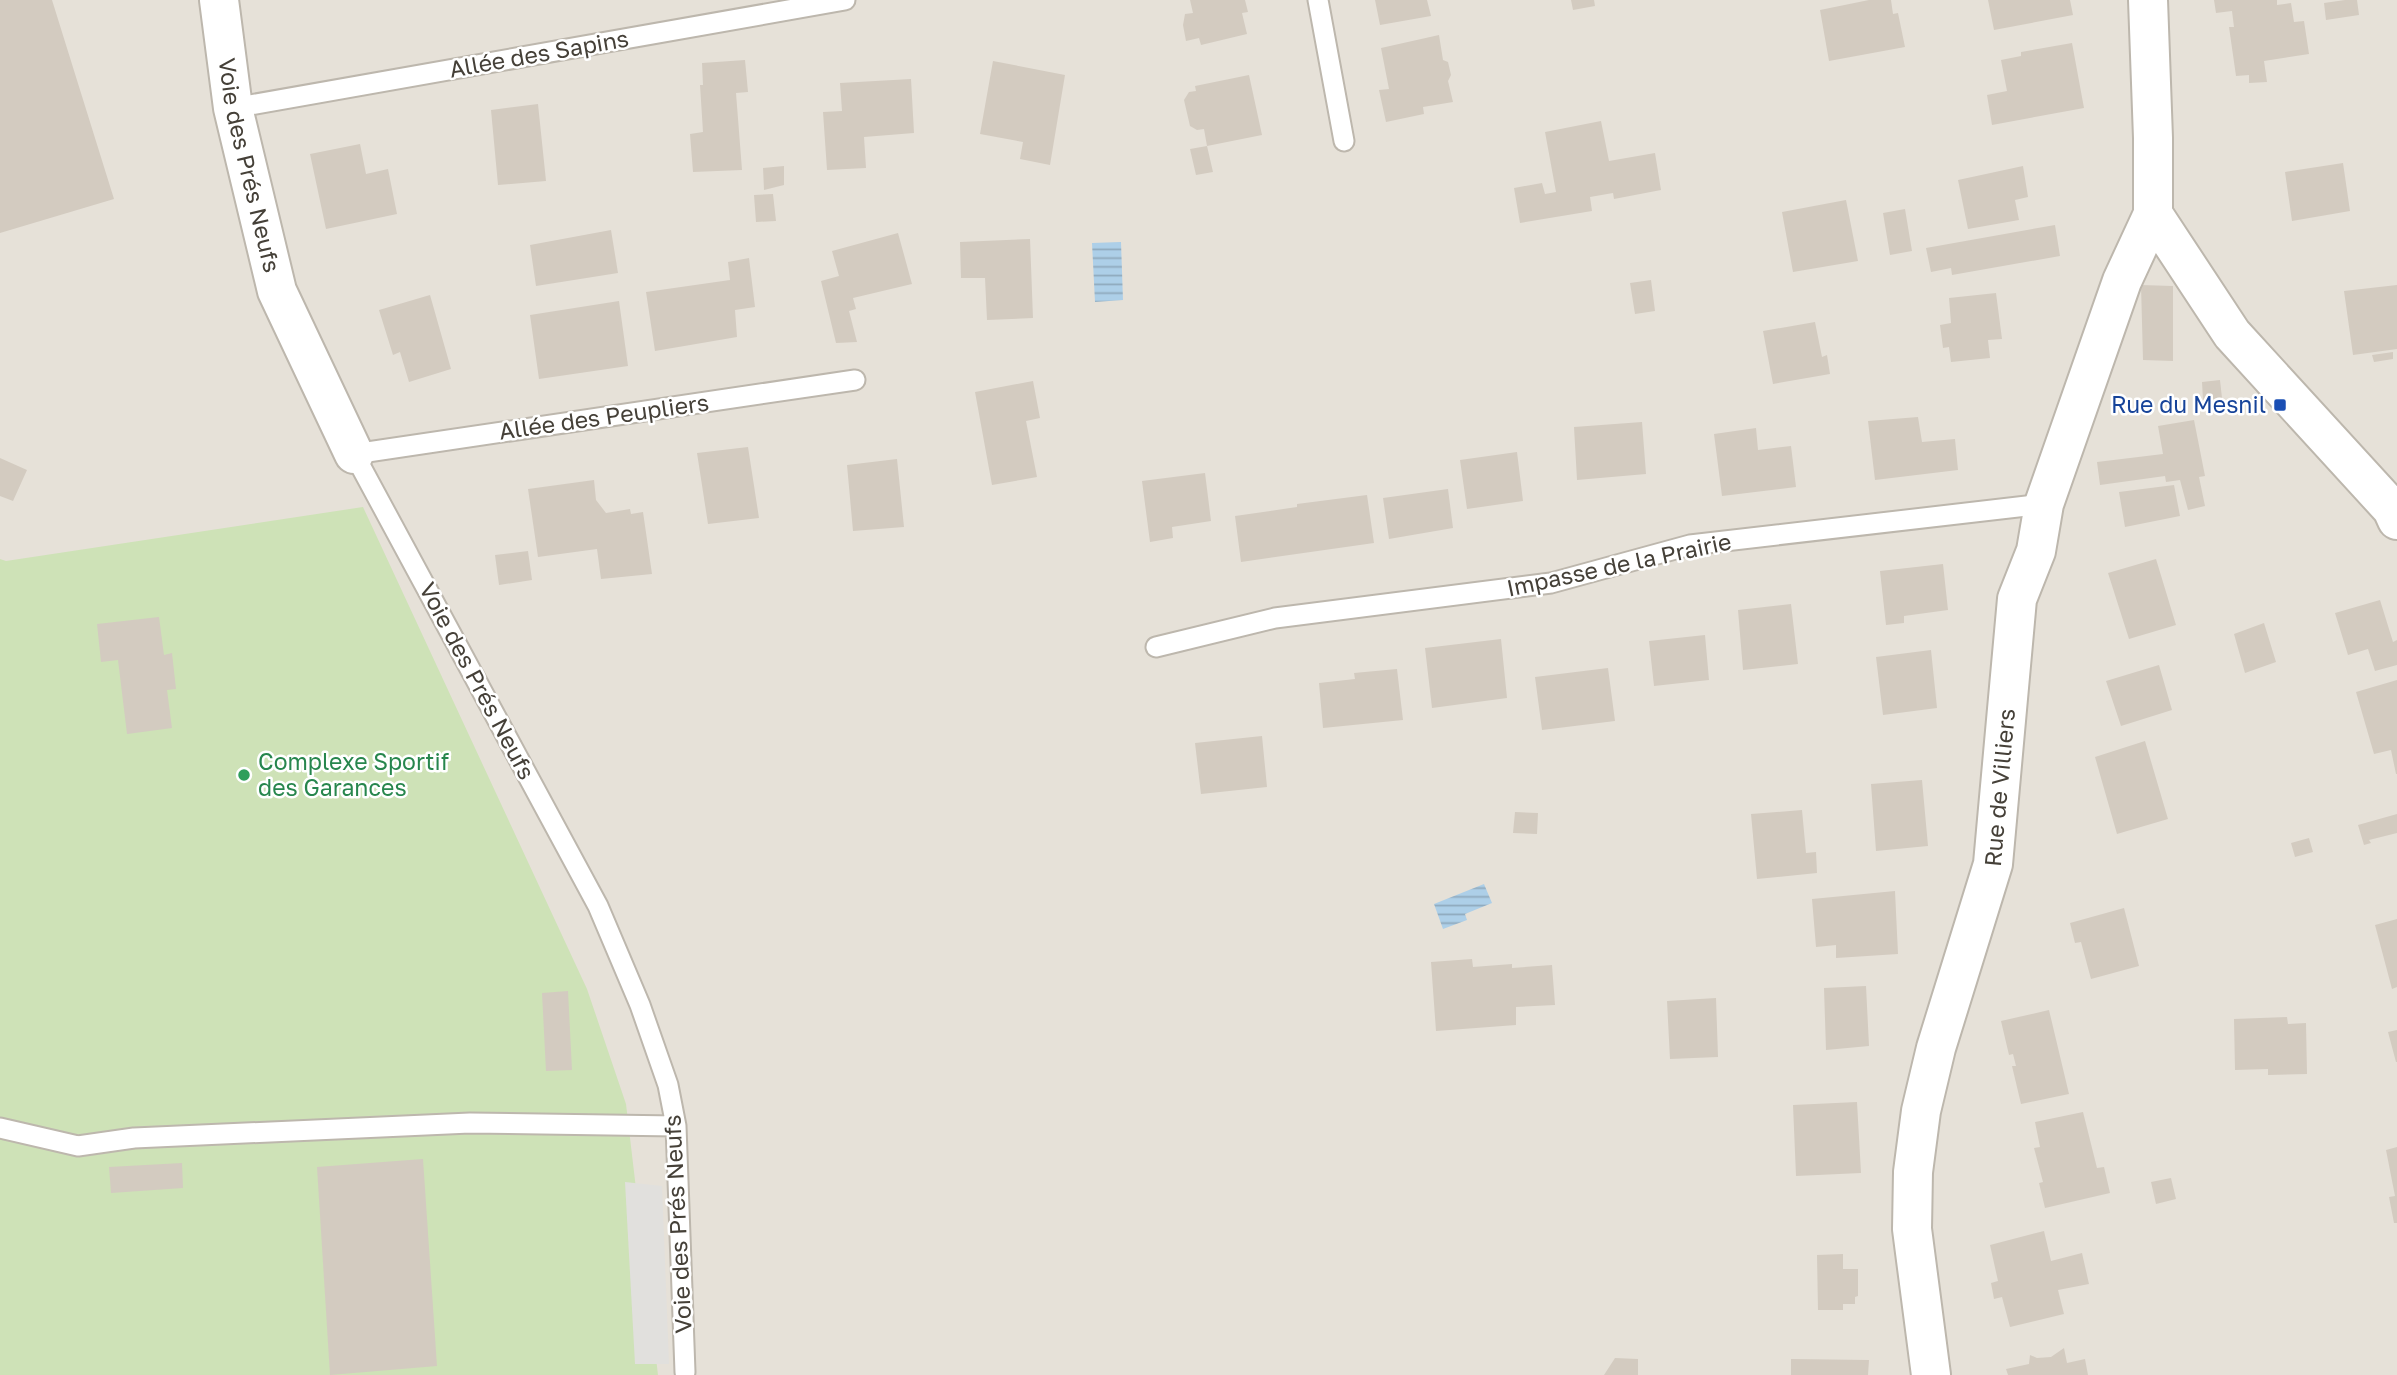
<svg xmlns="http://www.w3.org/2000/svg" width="2397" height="1375" font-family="'Golos Text',sans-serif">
<defs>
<pattern id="water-rules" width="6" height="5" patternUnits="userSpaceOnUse" patternTransform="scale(1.75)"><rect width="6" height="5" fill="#adcfe8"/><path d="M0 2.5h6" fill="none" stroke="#8fa9bd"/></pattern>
</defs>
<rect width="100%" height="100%" fill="#f2f0e9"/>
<!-- residential -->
<path fill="#e6e1d8" d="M0,0H2397V1375H0Z"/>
<!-- grass -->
<path fill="#cee2b7" d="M363,507L587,989L626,1104L658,1375H0V559L6,561Z"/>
<!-- parking -->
<path fill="#e1e0dd" d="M625,1182L662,1186L669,1364H635Z"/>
<!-- water -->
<path fill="url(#water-rules)" d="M1121,242L1123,300L1095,302L1092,243Z
M1484,884L1492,903L1465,914L1467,920L1443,929L1434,904Z"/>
<!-- building -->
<path fill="#d3cbc0" d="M0,0H52L114,199L0,233Z
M1190,0H1245L1248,12L1242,13L1247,34L1201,45L1199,38L1186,41L1183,25L1185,14L1193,13Z
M1375,0H1427L1431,16L1380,25Z
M1571,0H1594L1595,6L1573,10Z
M1869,0H1891L1893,14L1898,13L1905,47L1829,61L1820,10Z
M1988,0H2070L2073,15L1994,30Z
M2214,0H2277V5L2291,3L2294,22L2304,21L2309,54L2264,61L2267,82L2249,83V75L2236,76L2229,27H2234L2232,11L2216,13Z
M2345,0H2357L2359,15L2326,20L2324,3Z
M1439,35L1443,60L1448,62L1451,75L1448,81L1453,102L1423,107L1424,114L1386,122L1379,90L1389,89L1381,48Z
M2072,43L2084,108L1992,125L1987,95L2007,91L2001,60L2021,56V52Z
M745,60L748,92L736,93L742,170L693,172L690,134L703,132L700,85H703L702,63Z
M993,61L1065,75L1050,165L1020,159L1023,142L980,134Z
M1249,75L1262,135L1207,146L1213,172L1196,175L1190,149L1207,146L1204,129L1197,130L1190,126L1184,100L1189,92L1196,91L1195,86Z
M911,79L914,133L864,137L866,168L827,170L823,112L842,111L840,83Z
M538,104L546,181L498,185L491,110Z
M1601,121L1609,161L1655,153L1661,190L1614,199L1613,193L1590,197L1592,211L1520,223L1514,188L1542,183L1545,194L1556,192L1545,132Z
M360,144L366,174L388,169L397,214L326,229L310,154Z
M2343,163L2350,211L2292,221L2285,172Z
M784,166V185L764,190L763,168Z
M2023,166L2028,197L2015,200L2019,220L1968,229L1958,180Z
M773,194L776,221L756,222L754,195Z
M1846,200L1858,261L1793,272L1782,212Z
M1905,209L1912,251L1890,255L1883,213Z
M2055,225L2060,256L1952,275L1951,268L1931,272L1926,248Z
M611,230L618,273L536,286L530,245Z
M898,233L912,284L853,298L856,309L849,311L857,342L836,343L821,281L839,276L832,251Z
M1030,239L1033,318L987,320L985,278H961L960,242Z
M749,258L755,307L735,310L737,337L655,351L646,292L730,280L728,262Z
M1651,280L1655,311L1635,314L1630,283Z
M2141,285L2173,286V361L2143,360Z
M2397,285V349L2353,355L2344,291Z
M1996,293L2002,339L1988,340L1990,358L1951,362L1949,347L1943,348L1940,325L1951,323L1949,298Z
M430,295L451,369L409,382L400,352L393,355L379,310Z
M619,301L628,366L539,379L530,315Z
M1815,322L1822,357L1827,355L1830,374L1773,384L1763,331Z
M2393,352V359L2374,362L2372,355Z
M2220,380L2222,398L2203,400L2202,382Z
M1033,381L1040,418L1026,421L1037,477L992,485L975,392Z
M1918,417L1922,442L1955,439L1958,470L1875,480L1868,421Z
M2194,420L2205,476L2199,477L2205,506L2188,510L2180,480L2166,482L2165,476L2100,485L2097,462L2163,454L2158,426Z
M1642,422L1646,474L1577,480L1574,427Z
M1756,428L1758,450L1791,446L1796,487L1722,496L1714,434Z
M748,447L759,518L708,524L697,453Z
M1517,452L1523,501L1467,509L1460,460Z
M0,458L27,470L13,501L0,496Z
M897,459L904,527L853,531L847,465Z
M1205,473L1211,521L1172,527L1173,538L1150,542L1142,481Z
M594,480L596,500L606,513L630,509L631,514L643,512L652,574L601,579L597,549L538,557L528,489Z
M2174,485L2180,516L2125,527L2119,492Z
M1448,489L1453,528L1389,539L1383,498Z
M1367,495L1374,543L1241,562L1235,516L1297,507V504Z
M528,551L532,580L499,585L495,555Z
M2156,559L2176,625L2129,639L2108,573Z
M1943,564L1948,610L1904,616V623L1886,625L1880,571Z
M2380,600L2393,642L2397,640V665L2375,671L2368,649L2348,655L2335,613Z
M1791,604L1798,664L1743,670L1738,610Z
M159,617L164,655L172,653L176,689L167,690L172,728L127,734L118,660L101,662L97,624Z
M2264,623L2276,662L2245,673L2234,634Z
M1705,635L1709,680L1654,686L1649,641Z
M1501,639L1507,698L1432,708L1425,648Z
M1931,650L1937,708L1883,715L1876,657Z
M2159,665L2172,710L2121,726L2106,681Z
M1608,668L1615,721L1542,730L1535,677Z
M1397,669L1403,720L1323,728L1319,683L1355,679L1354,673Z
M2397,680V774H2396L2391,750L2374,754L2356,692Z
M1262,736L1267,787L1201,794L1195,743Z
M2145,741L2168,819L2117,834L2095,757Z
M1922,780L1928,846L1876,851L1871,784Z
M1802,810L1806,853L1816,852L1817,873L1757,879L1751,814Z
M1515,812L1538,813L1537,834L1513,833Z
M2397,814V833L2369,840L2371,843L2364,845L2358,825Z
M2309,838L2313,852L2295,857L2291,843Z
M1895,891L1898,954L1836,958V945L1816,947L1812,899Z
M2124,908L2139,966L2091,979L2081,942L2075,943L2070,923Z
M2397,919V987L2392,989L2375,925Z
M1472,959L1473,967L1512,964V968L1552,965L1555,1005L1516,1007V1025L1436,1031L1431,962Z
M1866,986L1869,1046L1826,1050L1824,988Z
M568,991L572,1070L546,1071L542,993Z
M1716,998L1718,1057L1670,1059L1667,1001Z
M2049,1010L2069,1094L2021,1104L2012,1066H2016L2013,1054L2009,1055L2001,1021Z
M2287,1017L2288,1024L2306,1023L2307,1074L2268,1075V1069L2235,1070L2234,1019Z
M2397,1030V1062H2396L2388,1032Z
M1857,1102L1861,1173L1796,1176L1793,1105Z
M2083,1112L2097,1168L2104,1167L2110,1193L2045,1208L2039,1183L2043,1182L2034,1148L2040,1147L2035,1122Z
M2397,1147V1223H2394L2389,1197L2395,1196L2386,1150Z
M423,1159L437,1366L330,1375L317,1167Z
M182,1163L183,1188L111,1193L109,1167Z
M2171,1178L2176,1199L2156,1204L2151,1182Z
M2044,1231L2051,1261L2082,1253L2089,1284L2058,1290L2064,1314L2010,1327L2002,1297L1994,1299L1991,1283L1998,1281L1990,1245Z
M1843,1254V1269H1858V1296L1855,1297V1304H1843V1310H1818L1817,1255Z
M2064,1348L2067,1363L2085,1359L2088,1375H2008L2006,1369L2029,1364L2030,1355L2037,1358L2051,1357Z
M1615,1358L1638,1359V1375H1604Z
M1791,1359L1869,1360L1868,1375H1791Z"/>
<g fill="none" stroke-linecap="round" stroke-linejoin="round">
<!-- lane casing -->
<g stroke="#bdb7ad" stroke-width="23">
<path id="lane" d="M1318,0L1344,141
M233,108L845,0
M1156,647L1275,618L1551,583L1690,545L2044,504
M0,1128L78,1146L134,1138L470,1123L676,1126
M685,1372L676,1126L668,1085L640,1005L598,906L354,454L855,380"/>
</g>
<!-- street casing -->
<g stroke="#bdb7ad" stroke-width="42">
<g id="street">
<path id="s1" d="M219,0L233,108L277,291L354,454"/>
<path d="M2148,0L2153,138V214L2232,334L2392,509L2397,520"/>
<path id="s2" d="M1931,1375L1912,1229L1913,1172L1921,1111L1936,1048L1993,864L2017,599L2036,551L2044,504L2122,281L2153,214"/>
</g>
</g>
<!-- lane -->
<use href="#lane" stroke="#fff" stroke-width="19"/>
<!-- street -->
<use href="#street" stroke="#fff" stroke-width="38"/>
</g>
<!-- markers -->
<rect fill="#1a4fb4" stroke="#fff" stroke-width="2.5" x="2273" y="398" width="14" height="14" rx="3.5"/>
<circle fill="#2e9e5b" stroke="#fff" stroke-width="2.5" cx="244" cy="775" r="7"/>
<g text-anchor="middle" stroke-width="5" stroke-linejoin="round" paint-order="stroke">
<!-- street labels -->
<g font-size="23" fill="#454038" stroke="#fff">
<text transform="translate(539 54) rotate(-10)" y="8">Allée des Sapins</text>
<text dy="8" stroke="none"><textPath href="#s1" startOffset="168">Voie des Prés Neufs</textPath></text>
<text transform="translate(604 417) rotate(-8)" y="8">Allée des Peupliers</text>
<text transform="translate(1619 565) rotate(-12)" y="8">Impasse de la Prairie</text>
<text transform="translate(477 681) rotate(62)" y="8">Voie des Prés Neufs</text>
<text dy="8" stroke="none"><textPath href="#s2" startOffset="600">Rue de Villiers</textPath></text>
<text transform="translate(678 1224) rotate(-93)" y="8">Voie des Prés Neufs</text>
</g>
<!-- transit labels -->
<g font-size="23" fill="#164399" stroke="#fff" text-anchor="end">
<text x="2266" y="413">Rue du Mesnil</text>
</g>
<!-- leisure labels -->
<g font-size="23" fill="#27864d" stroke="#fff" text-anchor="start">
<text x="258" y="770">Complexe Sportif<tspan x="258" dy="26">des Garances</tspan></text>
</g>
</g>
</svg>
